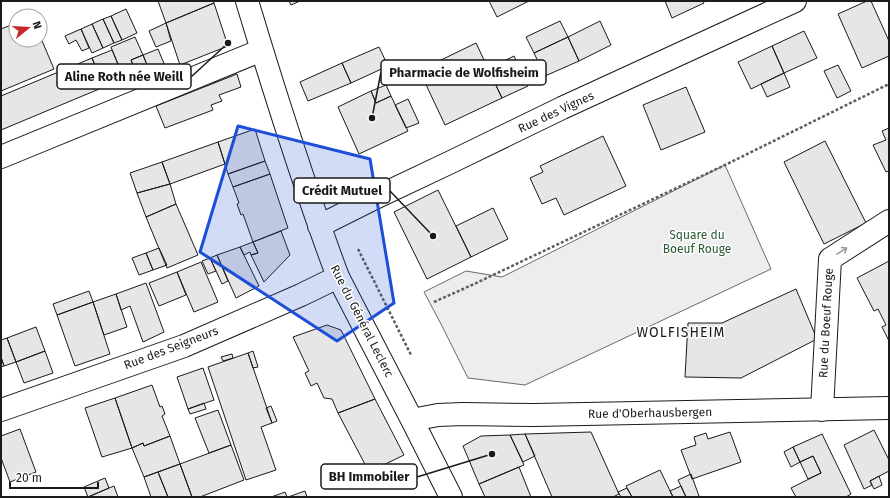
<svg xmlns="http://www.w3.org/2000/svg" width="890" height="498" font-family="'Fira Sans',sans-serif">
<rect width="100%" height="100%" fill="#fff"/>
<!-- built -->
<path fill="#ededed" stroke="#6a6a6a" d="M725,165L771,269L525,385L468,378L441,324L424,292L466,271L502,277Z"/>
<!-- building -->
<path fill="#e6e6e6" stroke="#1a1a1a" d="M158,1H213L214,3L166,23Z
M289,1H300L291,5Z
M489,1H529L497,17Z
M665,1H703L704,3L672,18Z
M867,1H871L889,41V56L862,68L838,14Z
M214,3L228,46L180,65L166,23Z
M126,9L137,33L122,40L111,16Z
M111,16L122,40L114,43L103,19Z
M103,19L114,43L103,48L92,24Z
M560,21L568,37L534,53L526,37Z
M600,21L611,45L579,61L568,37Z
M16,23V40H40V36L54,69L1,91V29Z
M166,23L171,41L156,47L149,31Z
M92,24L103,48L92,53L81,29Z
M81,29L89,48L82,51L76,40L69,44L65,36Z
M804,31L817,58L784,73L772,46Z
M135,37L143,55L131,60L138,77L125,82L111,47Z
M568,37L579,61L545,76L534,53Z
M476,43L502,98L445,125L421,74L439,67L437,62Z
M772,46L784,73L751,89L738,62Z
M379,47L388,66L351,83L342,63Z
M158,49L165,66L150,72L143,55Z
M112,50L124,78L104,87L92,58Z
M143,55L150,72L138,77L131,60Z
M514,56L528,86L502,98L488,69Z
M92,58L104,87L1,130V96Z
M342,63L351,83L308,101L300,82Z
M838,65L851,91L837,98L824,71Z
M784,73L790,87L767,97L761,84Z
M237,74L241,87L219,95L222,101L211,105L213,110L165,128L156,106Z
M386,85L391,96L376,103L371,91Z
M686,87L705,132L661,150L643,105Z
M371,91L376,103L391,96L408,131L359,154L338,107Z
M408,99L419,123L406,128L395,105Z
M889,128V171L886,172L873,145L886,140L882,131Z
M255,129L265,161L228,174L218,142Z
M603,136L626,186L564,215L556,198L542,204L530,178L543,172L540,166Z
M825,141L866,223L824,244L784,162Z
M218,142L225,164L170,184L162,162Z
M265,161L270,174L233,187L228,174Z
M162,162L170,184L137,193L130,173Z
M270,174L288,228L253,242L243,214L241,215L237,204L239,203L233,187Z
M170,184L176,204L146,217L137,193Z
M438,190L471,257L427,279L394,212Z
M176,204L198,255L167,268L146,217Z
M493,208L508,239L471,257L456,226Z
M281,231L290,255L264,282L251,255L258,253L253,242Z
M253,242L258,253L251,255L250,252L244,255L240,247Z
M240,247L259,286L236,298L217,255Z
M159,248L167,265L153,270L146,253Z
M146,253L153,270L139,275L132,258Z
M217,255L228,281L222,284L210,258Z
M210,258L216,271L208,274L202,261Z
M889,261V341L882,327L886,325L878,309L874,311L857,278Z
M201,262L218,302L194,312L177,272Z
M177,272L186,295L159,306L149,283Z
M146,283L164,332L143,342L130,306L121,310L116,294Z
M796,289L817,339L741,378L685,377L688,323H722Z
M89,291L93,302L57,315L53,304Z
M116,294L127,327L104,335L93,302Z
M93,302L110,354L75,366L57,315Z
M327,325L341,330L375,399L338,413L332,399L324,398L317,383L311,386L305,373L309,371L293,337Z
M36,327L45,351L16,362L7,338Z
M7,338L16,362L4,366L1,357V340Z
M45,351L53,373L24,383L16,362Z
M253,351L258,367L253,368L248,353Z
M248,353L272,423L261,427L276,470L246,480L208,367Z
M232,354L233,358L223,361L221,357Z
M1,357L4,366L1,367Z
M203,368L214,400L188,409L177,377Z
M152,385L160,407L162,406L165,414L162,416L170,436L144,446L143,443L132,448L115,398Z
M115,398L132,448L102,457L85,408Z
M375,399L404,455L369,472L338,413Z
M204,403L206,409L190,414L188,409Z
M271,406L277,421L272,423L266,408Z
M218,410L231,445L209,453L195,418Z
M20,429L36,472L10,482L1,458V436Z
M874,430L889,460V471L870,481L872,485L864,489L844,445Z
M591,432L619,494L613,497H552L525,434Z
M730,432L741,462L692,479L681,450L696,445L694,437L706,433L708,439Z
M525,434L535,456L523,462L510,435Z
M822,434L851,494L846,497H796L791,488L821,473L813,456L800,462L793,447Z
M510,435L524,465L479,484L463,446L481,436Z
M170,436L180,464L144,477L132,448L143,443L144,446Z
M231,445L244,480L200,497H192L180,464Z
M793,447L800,462L791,467L784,452Z
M813,456L821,473L808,479L800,462Z
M180,464L192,497H168L158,472Z
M519,467L531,497H485L479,484Z
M660,470L673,497H632L626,486Z
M158,472L168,497H151L144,477Z
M691,474L699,496L697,497H686L678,480Z
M879,476L882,485L874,489L870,481Z
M105,478L109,488L88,497L84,487Z
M114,486L118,497H88L109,488Z
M681,486L686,497H673L670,491Z
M627,488L632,497H621L618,492Z
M305,491L307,497H288Z
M285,492L287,497H271L277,495Z"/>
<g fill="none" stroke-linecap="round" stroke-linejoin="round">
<!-- minor casing -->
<g stroke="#1a1a1a" stroke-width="24">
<path id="minor" d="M247,1C275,94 304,186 338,277
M1,157L262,50
M319,226L375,198L451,162L562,108L795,1
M822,410L830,259L889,221"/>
</g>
<!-- major casing -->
<g stroke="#1a1a1a" stroke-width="24">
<path id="major" d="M1,410L184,346L301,295L338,277L412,420L451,497
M412,420L438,415L463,414L534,415L889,408"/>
</g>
<!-- path -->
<path stroke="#5f5f5f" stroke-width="2.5" stroke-dasharray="3 2" stroke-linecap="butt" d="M358,249L411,355
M434,302L472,285L725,165L889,84"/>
<!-- minor -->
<use href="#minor" stroke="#fff" stroke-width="22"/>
<!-- major -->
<use href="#major" stroke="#fff" stroke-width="22"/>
</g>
<!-- one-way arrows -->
<defs><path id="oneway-shaft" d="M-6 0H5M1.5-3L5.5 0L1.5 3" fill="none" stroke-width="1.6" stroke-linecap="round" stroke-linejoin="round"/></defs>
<use stroke="#989898" href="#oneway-shaft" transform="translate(842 251) rotate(-32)"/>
<!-- marked area -->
<path fill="#1d4ed8" fill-opacity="0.2" stroke="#1d4ed8" stroke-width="3" stroke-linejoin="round" d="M238,126L370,159L394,303L337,341L200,252Z"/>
<g text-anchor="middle" stroke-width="3" stroke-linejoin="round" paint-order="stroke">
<!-- street labels -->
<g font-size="12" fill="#1a1a1a" stroke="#fff">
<text transform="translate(556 112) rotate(-25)" y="4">Rue des Vignes</text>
<text transform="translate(362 321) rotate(63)" y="4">Rue du Général Leclerc</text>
<text transform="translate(826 323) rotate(-87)" y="4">Rue du Boeuf Rouge</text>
<text transform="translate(171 348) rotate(-21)" y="4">Rue des Seigneurs</text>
<text transform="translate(650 413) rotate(-1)" y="4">Rue d'Oberhausbergen</text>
</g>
<!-- park labels -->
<g font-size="12" fill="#2b5a34" stroke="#fff">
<text x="697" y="239">Square du<tspan x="697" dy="14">Boeuf Rouge</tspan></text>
</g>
<!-- quarter labels -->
<g font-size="14" letter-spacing="1" fill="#1a1a1a" stroke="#fff">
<text x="681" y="337">WOLFISHEIM</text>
</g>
</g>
<!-- callouts -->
<path fill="none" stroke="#1a1a1a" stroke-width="1.5" d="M372 118L381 72M228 43L191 77M433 236L390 191M492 454L417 477"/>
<g fill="#1a1a1a" stroke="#fff" stroke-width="1.5">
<circle cx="372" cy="118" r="4"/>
<circle cx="228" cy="43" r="4"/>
<circle cx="433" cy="236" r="4"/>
<circle cx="492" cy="454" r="4"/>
</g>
<g fill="#fff" stroke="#1a1a1a" stroke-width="1.5">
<rect x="381" y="60" width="165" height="25" rx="4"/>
<rect x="57" y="64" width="134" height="25" rx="4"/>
<rect x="294" y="178" width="96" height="25" rx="4"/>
<rect x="321" y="464" width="96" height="25" rx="4"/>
</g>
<g font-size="13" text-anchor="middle" font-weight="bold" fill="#1a1a1a">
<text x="464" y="77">Pharmacie de Wolfisheim</text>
<text x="124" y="81">Aline Roth née Weill</text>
<text x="342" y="195">Crédit Mutuel</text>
<text x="369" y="481">BH Immobiler</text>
</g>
<!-- border -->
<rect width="890" height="498" fill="none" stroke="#1a1a1a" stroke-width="4"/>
<!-- north arrow -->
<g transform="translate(28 28) rotate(72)"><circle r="19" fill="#ffffff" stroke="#a3a3a3"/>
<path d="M0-3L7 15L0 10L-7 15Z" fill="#c62828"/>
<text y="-6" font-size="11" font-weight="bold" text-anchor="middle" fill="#1a1a1a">N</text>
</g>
<!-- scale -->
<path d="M10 482v6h88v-6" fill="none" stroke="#1a1a1a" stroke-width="2"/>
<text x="16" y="482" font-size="12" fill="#1a1a1a" stroke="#ffffff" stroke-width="3" paint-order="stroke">20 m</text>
</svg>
